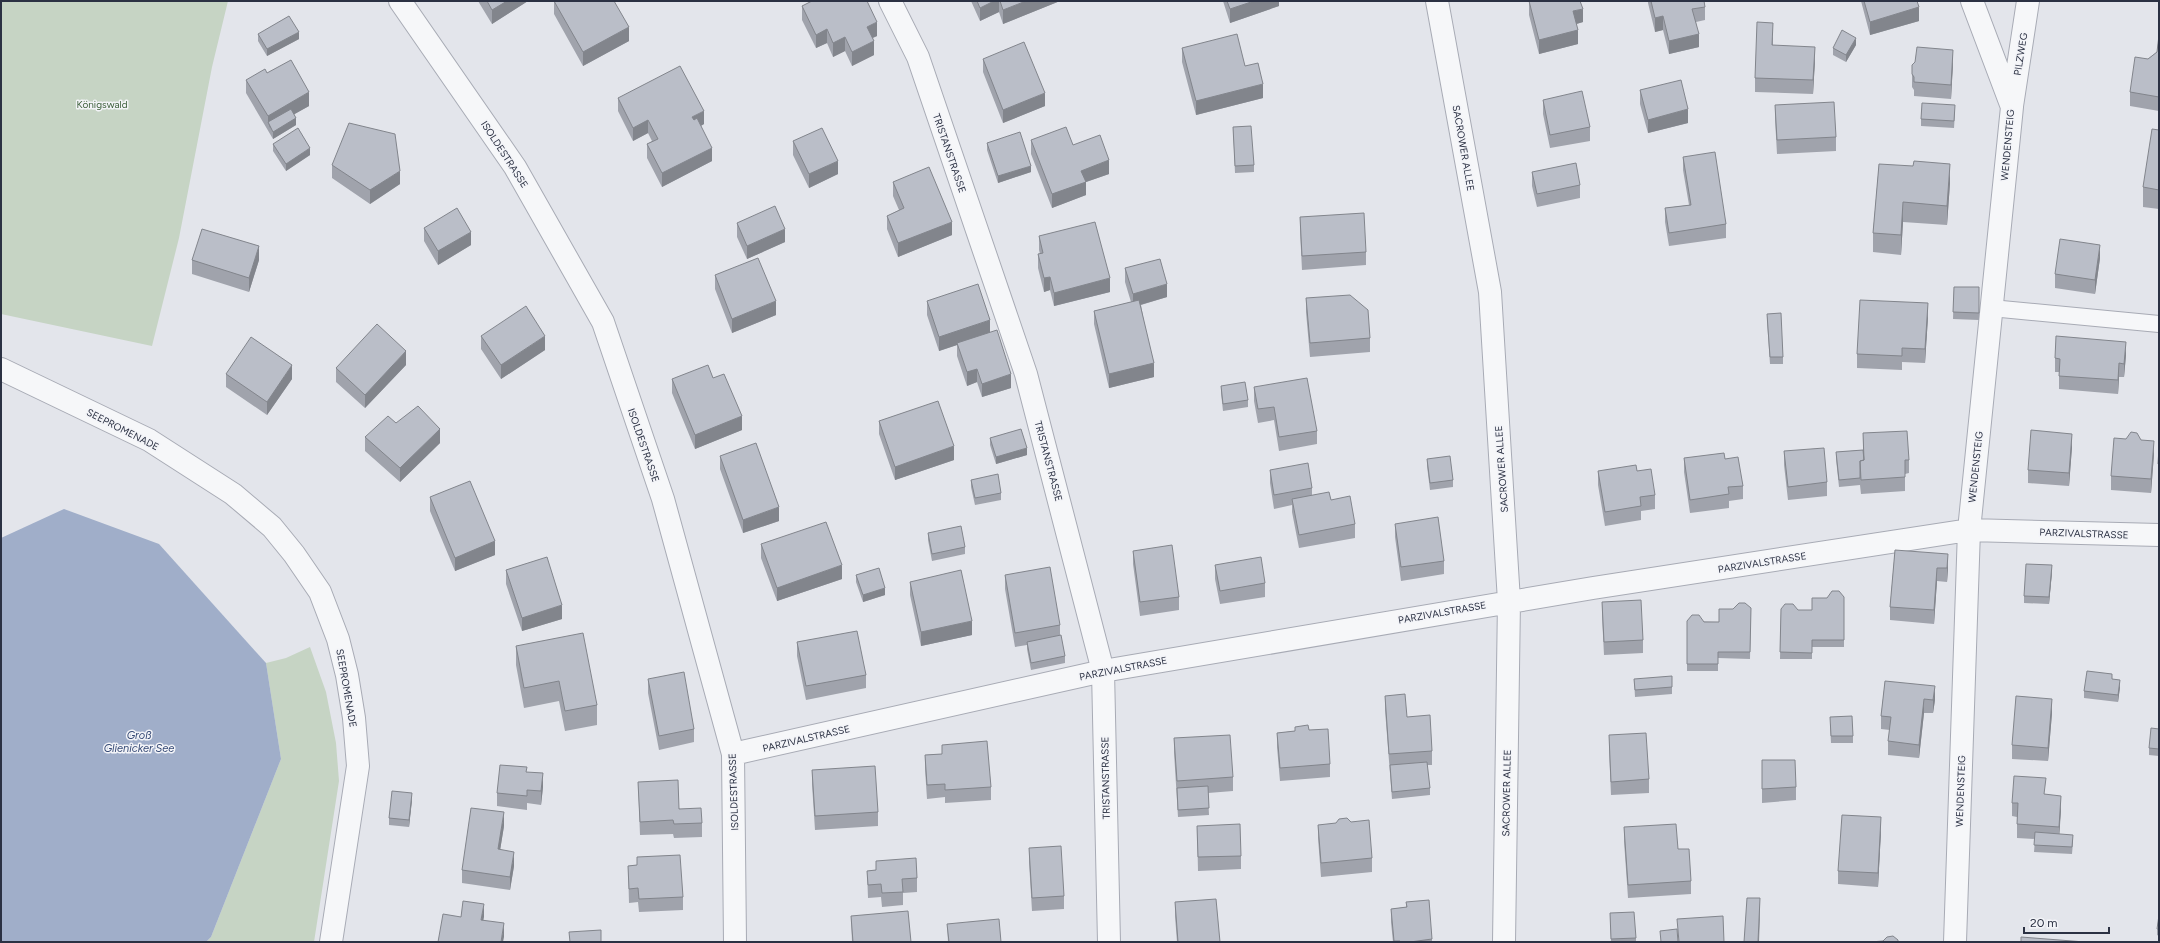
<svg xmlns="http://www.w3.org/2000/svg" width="2160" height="943" font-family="Figtree,sans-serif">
<rect width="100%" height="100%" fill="#e3e5eb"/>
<!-- green -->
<path fill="#c6d4c4" d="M1,1H228L212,67L179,238L152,346L1,314Z
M310,647L326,692L336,743L339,781L314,942H206L211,937L281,759L266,663L286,658Z"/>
<!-- water -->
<path fill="#a0aec9" d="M64,509L159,544L266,663L281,759L211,937L206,942H1V538Z"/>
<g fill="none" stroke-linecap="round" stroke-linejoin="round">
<!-- service casing -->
<g stroke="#a8abb5" stroke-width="18">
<path id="service" d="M1991,308L2159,324"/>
</g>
<!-- minor casing -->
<g stroke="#a8abb5" stroke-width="24">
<path id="minor" d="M400,1L515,167L603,322L663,499L733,754L735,942
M890,1L918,57L1026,374L1103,671L1109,942
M1437,1L1490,292L1509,601L1504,942
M2012,106L2028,1
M1,369L149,440L233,494L272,527L294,554L320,592L338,639L347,675L354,718L358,766L331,942
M733,754L1103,671L1593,588L1969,530L2159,535
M1955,942L1969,530L2012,107L1972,1"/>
</g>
<!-- service -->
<use href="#service" stroke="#f6f7f9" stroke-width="16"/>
<!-- minor -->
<use href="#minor" stroke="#f6f7f9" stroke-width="22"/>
</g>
<!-- wall -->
<path fill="#a0a3ac" d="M478,1H528L492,24Z
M554,1L629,41L583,66L554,14Z
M808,1H867L877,36L873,38L874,55L852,66L845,51L833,57L827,43L816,48L802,20V6L809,3Z
M971,1H1060L1003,24L999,12L980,21Z
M1223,1H1279V6L1230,23Z
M1529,1L1583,22L1576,24L1578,44L1539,54L1529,15Z
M1648,1H1704L1705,7V20L1696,22L1699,47L1669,54L1663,30L1655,32L1648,3Z
M1861,1H1917L1919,21L1870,35Z
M258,34L299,39L267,56L258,41Z
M2159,35V111L2130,106V92L2148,59L2157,52Z
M1773,36V45L1815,60L1813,94L1755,92V78Z
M1856,45L1846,62L1833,55V48Z
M1182,48L1245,66L1263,98L1196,115L1182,62Z
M983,59L1045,106L1003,123L983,72Z
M1953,63L1951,99L1914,96V90L1912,87V74Z
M267,73L309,106L294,114L296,125L273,139L246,93V80Z
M1640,90L1688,123L1648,133L1640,104Z
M618,98L704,124L701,126L712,161L662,187L647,158V144L652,141L648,133L633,141L618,111Z
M1543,100L1590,127V141L1550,148L1543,114Z
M1775,105L1836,137V151L1777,154L1775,119Z
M1955,112L1954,128L1921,126V119Z
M1233,127L1254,165V172L1235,173Z
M2159,130V209L2143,207V187Z
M1031,140L1073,145L1109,174L1086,182V195L1052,208L1031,154Z
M793,141L838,174L809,188L793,155Z
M987,143L1031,172L998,183L987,150Z
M273,144L310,155L286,171L273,151Z
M1683,157L1726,224V238L1669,246L1665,222V208L1689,205L1683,170Z
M1879,164L1950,183L1947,225L1903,222L1901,255L1873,252V233Z
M332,165L400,184L370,204L332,178Z
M1532,172L1580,185V198L1537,207L1532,186Z
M893,182L952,235L898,257L887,229V216L899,210L893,196Z
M1300,217L1366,252V265L1302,270L1300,231Z
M737,223L785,242L747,259L737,237Z
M424,228L471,245L438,265L424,241Z
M1039,236L1110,292L1054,306L1050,290L1044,292L1038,268V254H1040L1039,250Z
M2100,258L2095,294L2055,288V274Z
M192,260H259L249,292L192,274Z
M1125,268L1167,297L1141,305L1154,377L1109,388L1094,324V311L1131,302L1125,282Z
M715,275L776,315L732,333L715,289Z
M1954,287H1979V320L1953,319Z
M1306,298L1370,338V352L1310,357L1306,312Z
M927,301L990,332L1011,388L982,397L977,382L967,386L957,356V345L939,351L927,315Z
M1767,314L1783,357V364H1770L1767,321Z
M1928,317L1925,363L1902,362V370L1857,368V354Z
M481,336L545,350L501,379L481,349Z
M2126,355L2124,377H2119L2118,394L2059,389V372H2055V358Z
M406,365L365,408L336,382V368Z
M226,374L292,379L267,415L226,387Z
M713,378L742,430L695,449L672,393V379Z
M1221,386L1248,400V407L1223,411L1221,393Z
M1254,387L1317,431V444L1279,451L1274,420L1258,423L1254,401Z
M879,421L954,460L895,480L879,434Z
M396,423L440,443L400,482L365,451V437Z
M1863,433L1909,460V473L1905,474V491L1861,494L1860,485L1839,487L1836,459V452L1863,450Z
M990,438L1027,455L996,464L990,445Z
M2072,447L2069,486L2028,483V470Z
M2159,448V471H2158Z
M1784,451L1827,482V496L1788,500L1784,465Z
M2154,454L2151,493L2111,490V476Z
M720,456L779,521L743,533L720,469Z
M1684,458L1725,459L1743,486V499L1729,501V508L1690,513L1684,472Z
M1427,459L1453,480V487L1430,490L1427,466Z
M1270,470L1312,488V495L1331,500L1355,524V538L1299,548L1292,512V505L1274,509L1270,483Z
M1598,471H1637L1655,495V509L1641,511V520L1605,526L1598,485Z
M971,480L1001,493V500L975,505L971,487Z
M430,497L495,555L455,571L430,511Z
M1395,524L1444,561V574L1401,581L1395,537Z
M928,533L965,547V554L932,561L928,540Z
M761,544L842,579L777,601L761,558Z
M1895,550L1948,568L1947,582L1937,581L1934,624L1890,620V607Z
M1133,551L1179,597V610L1140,616L1133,564Z
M1215,565L1265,583V597L1220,604L1215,579Z
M506,570L562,619L522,631L506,584Z
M2052,572L2049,604L2024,603V596Z
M856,575L885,595L863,602L856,582Z
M1005,575L1060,625V636L1065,656V663L1031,670L1027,649V645L1015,647L1005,589Z
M910,582L972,635L921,646L910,595Z
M1844,597V647H1812V659H1780L1781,609L1798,610H1812Z
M1602,602L1643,640V653L1604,655L1602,616Z
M1751,608L1750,659L1718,658V671H1687V621L1719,622L1733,609Z
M797,642L866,675V688L806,700L797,656Z
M516,646L597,705V725L565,731L559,701L524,708L516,665Z
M648,679L694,729V742L659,750L648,693Z
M1634,679L1672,687V694L1635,697Z
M1885,681L1935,700L1933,713H1924L1919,758L1888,755V741L1890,730L1881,729V716Z
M2120,687L2118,702L2084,698V691Z
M1385,696L1407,717L1432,751V765H1427L1430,788V795L1392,799L1385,710Z
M2052,713L2048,761L2012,759V745Z
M1830,724L1853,736V743H1831Z
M1295,727L1309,730L1330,764V777L1280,781L1277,747V733L1295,731Z
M2159,729V756L2149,755V748Z
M1609,735L1649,779V793L1611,795L1609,749Z
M1174,738L1233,777V791L1208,793L1209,815L1178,817L1174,752Z
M942,745L991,787V800L945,803V797L927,799L925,769V755L942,754Z
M1762,760L1796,787V800L1762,803Z
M812,770L878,812V826L815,830L812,784Z
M527,772L543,787L541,805L527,803V810L497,806V793Z
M638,782L702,823V837L674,838L673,834L640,835Z
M2045,794L2061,809L2059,834L2073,842L2072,854L2034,852L2035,839L2017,838V817L2012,816V803Z
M412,800L409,827L389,825V818Z
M1318,825L1372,858V872L1321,877L1318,838Z
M504,826L500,850L514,866L510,890L462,883V870Z
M1197,826L1241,856V869L1198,871Z
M1624,827L1678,849L1691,881V894L1628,898L1624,841Z
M1881,831L1878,887L1838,884V871Z
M1029,848L1064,896V909L1032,911L1029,862Z
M876,861L917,878V892L903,893V905L882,907L881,897L868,898L867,871L876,870Z
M637,865L683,897V910L639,912L638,902L629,903L628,866Z
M1175,902L1220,942H1177L1175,916Z
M1406,902L1432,939V942H1393L1391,922V909L1406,907Z
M1610,913L1636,938V942H1611Z
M2159,915V936L2157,935V929Z
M851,916L911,942H852Z
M947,924L1001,942H948Z"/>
<!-- shaded-wall -->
<path fill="#82858c" d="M507,1H528L492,24V10Z
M994,1H999V12L980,21V8Z
M1026,1H1060L1003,24V10Z
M1254,1H1279V6L1230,23V9Z
M1919,7V21L1870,35V22Z
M1583,9V22L1573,25V11Z
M1663,16V30L1655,32V18Z
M877,22V36L867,40V27Z
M629,27V41L583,66V52Z
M827,29V43L816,48V35Z
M1578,30V44L1539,54V40Z
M299,32V39L267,56V49Z
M1699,34V47L1669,54V41Z
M845,37V51L833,57V43Z
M1856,38V45L1846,62V55Z
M874,41V55L852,66V52Z
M1815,47V60L1813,94V80Z
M1953,50V63L1951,99V85Z
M1263,84V98L1196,115V101Z
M309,92V106L270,128L268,122V116Z
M1045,93V106L1003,123V110Z
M1688,109V123L1648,133V120Z
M704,111V124L692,130V117Z
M296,118V125L273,139V132Z
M648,120V133L633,141V128Z
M310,148V155L286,171V164Z
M712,148V161L662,187V173Z
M1109,160V174L1086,182V195L1052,208V194L1081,171Z
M838,161V174L809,188V174Z
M1950,164V183L1947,225V206Z
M1031,166V172L998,183V176Z
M400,171V184L370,204V190Z
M1903,202V222L1901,255V235Z
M952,222V235L898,257V243Z
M785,229V242L747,259V246Z
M471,232V245L438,265V251Z
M2100,245V258L2095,294V280Z
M259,246V260L249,292V278Z
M1050,277V290L1044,292V278Z
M1110,278V292L1054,306V293Z
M1167,284V297L1133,307V294Z
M776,301V315L732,333V319Z
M1928,303V317L1925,363V349Z
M990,320V333L957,343V345L939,351V337Z
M545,336V350L501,379V365Z
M2126,342V355L2124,377V364Z
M406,351V365L365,408V395Z
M1154,363V377L1109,388V374Z
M2119,363V377L2118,394V380Z
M292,365V379L267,415V402Z
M977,369V382L967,386V372Z
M1011,374V388L982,397V384Z
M742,416V430L695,449V435Z
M440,429V443L400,482V468Z
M2072,434V447L2069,486V473Z
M2154,441V454L2151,493V479Z
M954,446V460L895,480V467Z
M1027,448V455L996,464V457Z
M779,507V521L743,533V520Z
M495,541V555L455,571V558Z
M1948,554V568L1947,582V568Z
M842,565V579L777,601V588Z
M2052,565V572L2049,604V597Z
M1937,568V581L1934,624V610Z
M885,588V595L863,602V595Z
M562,605V619L522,631V618Z
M972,621V635L921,646V632Z
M2120,680V687L2118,702V695Z
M1935,686V700L1933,713V700Z
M1924,699V713L1919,758V745Z
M2052,699V713L2048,761V748Z
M543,773V787L541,805V791Z
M412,793V800L409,827V820Z
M2061,796V809L2059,841V827Z
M504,812V826L498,863V849Z
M1881,817V831L1878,887V873Z
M514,852V866L510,890V877Z
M1760,898V912L1759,942H1758Z
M484,904V917L481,933V920Z
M504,923V937L503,942H501Z"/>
<!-- building -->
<path fill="#babec8" stroke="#82858c" d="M487,1H507L492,10Z
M554,1H614L629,27L583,52Z
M812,1H867L877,22L867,27L874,41L852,52L845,37L833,43L827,29L816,35L802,6Z
M977,1H994L980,8Z
M1000,1H1026L1003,10Z
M1227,1H1254L1230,9Z
M1529,1H1580L1583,9L1573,11L1578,30L1539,40Z
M1651,1H1704L1705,7L1692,9L1699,34L1669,41L1663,16L1655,18Z
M1864,1H1917L1919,7L1870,22Z
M289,16L299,32L267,49L258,34Z
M1757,22L1773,23L1772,45L1815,47L1813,80L1755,78Z
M1842,30L1856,38L1846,55L1833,48Z
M1237,34L1245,66L1258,63L1263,84L1196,101L1182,48Z
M2159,35V97L2130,92L2135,57L2148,59L2157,52Z
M1024,42L1045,93L1003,110L983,59Z
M1917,47L1953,50L1951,85L1914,82V77L1912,74V65L1915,62Z
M291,60L309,92L268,116L246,80L265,69L267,73Z
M680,66L704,111L692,117L694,120L697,118L712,148L662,173L647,144L658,139L648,120L633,128L618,98Z
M1681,80L1688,109L1648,120L1640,90Z
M1582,91L1590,127L1550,135L1543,100Z
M1834,102L1836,137L1777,140L1775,105Z
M1922,103L1955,105L1954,121L1921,119Z
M291,109L296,118L273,132L268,122Z
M349,123L395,134L400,171L370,190L332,165Z
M1251,126L1254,165L1235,166L1233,127Z
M1066,127L1073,145L1100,135L1109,160L1081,171L1086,182L1052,194L1031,140Z
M298,128L310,148L286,164L273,144Z
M822,128L838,161L809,174L793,141Z
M2152,129L2159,130V190L2143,187Z
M1020,132L1031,166L998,176L987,143Z
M1715,152L1726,224L1669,233L1665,208L1691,205L1683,157Z
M1914,161L1950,164L1947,206L1903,202L1901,235L1873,233L1879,164L1913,166Z
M1576,163L1580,185L1537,194L1532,172Z
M929,167L952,222L898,243L887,216L904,208L893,182Z
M775,206L785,229L747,246L737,223Z
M457,208L471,232L438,251L424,228Z
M1364,213L1366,252L1302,256L1300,217Z
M1095,222L1110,278L1054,293L1050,277L1044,278L1038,254L1043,253L1039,236Z
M202,229L259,246L249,278L192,260Z
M2060,239L2100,245L2095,280L2055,274Z
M758,258L776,301L732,319L715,275Z
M1160,259L1167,284L1133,294L1125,268Z
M978,284L990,320L939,337L927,301Z
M1954,287H1979V313L1953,312Z
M1350,295L1368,310L1370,338L1310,343L1306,298Z
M1139,300L1154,363L1109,374L1094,311Z
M1860,300L1928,303L1925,349L1902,348V356L1857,354Z
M526,306L545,336L501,365L481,336Z
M1781,313L1783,357H1770L1767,314Z
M377,324L406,351L365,395L336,368Z
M997,330L1011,374L982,384L977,369L967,372L957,343Z
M2056,336L2126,342L2124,364L2119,363L2118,380L2059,376L2060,359L2055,358Z
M251,337L292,365L267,402L226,374Z
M708,365L713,378L724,374L742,416L695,435L672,379Z
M1307,378L1317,431L1279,437L1274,407L1258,409L1254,387Z
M1245,382L1248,400L1223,404L1221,386Z
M938,401L954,446L895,467L879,421Z
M418,406L440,429L400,468L365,437L388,416L396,423Z
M1021,429L1027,448L996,457L990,438Z
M2031,430L2072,434L2069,473L2028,470Z
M1907,431L1909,460H1905V477L1861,480L1860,461L1864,460L1863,433Z
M2131,432L2137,433L2141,440L2154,441L2151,479L2111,476L2114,438L2126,439Z
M756,443L779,507L743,520L720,456Z
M1824,448L1827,482L1788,487L1784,451Z
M2159,448V464H2158Z
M1863,450L1864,460L1860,461V478L1839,480L1836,452Z
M1724,453L1725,459L1738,457L1743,486L1728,487L1729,494L1690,500L1684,458Z
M1450,456L1453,480L1430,483L1427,459Z
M1308,463L1312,488L1274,495L1270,470Z
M1636,465L1637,471L1651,469L1655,495L1640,497L1641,506L1605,512L1598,471Z
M998,474L1001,493L975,498L971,480Z
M470,481L495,541L455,558L430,497Z
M1329,492L1331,500L1350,496L1355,524L1299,535L1292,499Z
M1438,517L1444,561L1401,567L1395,524Z
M826,522L842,565L777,588L761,544Z
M961,526L965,547L932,554L928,533Z
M1172,545L1179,597L1140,602L1133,551Z
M1895,550L1948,554L1947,568H1937L1934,610L1890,607Z
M547,557L562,605L522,618L506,570Z
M1261,557L1265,583L1220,591L1215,565Z
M2026,564L2052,565L2049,597L2024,596Z
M1050,567L1060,625L1015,633L1005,575Z
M879,568L885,588L863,595L856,575Z
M961,570L972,621L921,632L910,582Z
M1832,591H1839L1844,597V640H1812V653L1780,652L1781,609L1785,604H1793L1798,610H1812V598H1827Z
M1641,600L1643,640L1604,642L1602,602Z
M1739,603H1745L1751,608L1750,652H1718V664H1687V621L1692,615H1699L1704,622H1719V609H1733Z
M857,631L866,675L806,686L797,642Z
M583,633L597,705L565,711L559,681L524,688L516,646Z
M1061,635L1065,656L1031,663L1027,642Z
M2087,671L2112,674V679L2120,680L2118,695L2084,691Z
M684,672L694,729L659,736L648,679Z
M1672,676V687L1635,690L1634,679Z
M1885,681L1935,686L1933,700L1924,699L1919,745L1888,741L1891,717L1881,716Z
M1405,694L1407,717L1430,715L1432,751L1389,754L1385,696Z
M2016,696L2052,699L2048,748L2012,745Z
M1852,716L1853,736H1831L1830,717Z
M1308,725L1309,730L1328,729L1330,764L1280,768L1277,733L1295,731V727Z
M2151,728L2159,729V749L2149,748Z
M1646,733L1649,779L1611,782L1609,735Z
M1230,735L1233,777L1177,781L1174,738Z
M987,741L991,787L945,790V784L927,785L925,755L942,754V745Z
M1762,760H1795L1796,787L1762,789Z
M1427,762L1430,788L1392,792L1390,765Z
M500,765L527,767L526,772L543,773L541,791L527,790V796L497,793Z
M875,766L878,812L815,816L812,770Z
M2014,776L2046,778L2044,794L2061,796L2059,827L2017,824L2018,803H2012Z
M678,780L679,809L701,808L702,823L674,824L673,820L640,822L638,782Z
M1208,786L1209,808L1178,810L1177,788Z
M392,791L412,793L409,820L389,818Z
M471,808L504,812L498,849L514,852L510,877L462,870Z
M1842,815L1881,817L1878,873L1838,871Z
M1347,818L1351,822L1369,820L1372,858L1321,863L1318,825L1336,823L1339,819Z
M1240,824L1241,856L1198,857L1197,826Z
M1676,824L1678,849H1689L1691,881L1628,885L1624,827Z
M2035,832L2073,835L2072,847L2034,845Z
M1061,846L1064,896L1032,898L1029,848Z
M680,855L683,897L639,899L638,888L629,889L628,866L637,865V857Z
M916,858L917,878L902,879L903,892L882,893L881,884L868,885L867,871L876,870V861Z
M1747,898H1760L1758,942H1744Z
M1216,899L1220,942H1178L1175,902Z
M1429,900L1432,939L1410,942H1400V941H1394L1391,909L1407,907L1406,902Z
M463,901L484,904L481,920L504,923L501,942H438L443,914L461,917Z
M908,911L911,942H853L851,916Z
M1634,912L1636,938L1611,939L1610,913Z
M2159,915V929H2157Z
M1723,916L1724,942H1679L1677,919Z
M999,919L1001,942H949L947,924Z
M1677,929L1678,942H1661L1660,931Z
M601,930V942H570L569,932Z
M1893,936L1898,940V942H1870L1883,941L1887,937Z
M2021,937L2085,942H2021Z"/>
<g text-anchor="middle" stroke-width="3" stroke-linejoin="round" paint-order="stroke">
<!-- street labels -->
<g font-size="10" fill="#2b3143" stroke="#f3f4f8">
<text transform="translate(2020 54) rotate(-81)" y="4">PILZWEG</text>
<text transform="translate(2007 145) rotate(-85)" y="4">WENDENSTEIG</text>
<text transform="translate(1464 148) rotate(80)" y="4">SACROWER ALLEE</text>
<text transform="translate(950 153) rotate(71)" y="4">TRISTANSTRASSE</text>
<text transform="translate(505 154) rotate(57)" y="4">ISOLDESTRASSE</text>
<text transform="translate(123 429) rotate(27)" y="4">SEEPROMENADE</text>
<text transform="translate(644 445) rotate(71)" y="4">ISOLDESTRASSE</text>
<text transform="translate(1049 461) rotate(75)" y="4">TRISTANSTRASSE</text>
<text transform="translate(1975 467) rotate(-84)" y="4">WENDENSTEIG</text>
<text transform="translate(1501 469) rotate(-94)" y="4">SACROWER ALLEE</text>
<text transform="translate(2084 533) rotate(2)" y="4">PARZIVALSTRASSE</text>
<text transform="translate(1762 562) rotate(-9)" y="4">PARZIVALSTRASSE</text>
<text transform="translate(1442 612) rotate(-10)" y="4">PARZIVALSTRASSE</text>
<text transform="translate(1123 668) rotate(-11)" y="4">PARZIVALSTRASSE</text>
<text transform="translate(347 688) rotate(80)" y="4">SEEPROMENADE</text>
<text transform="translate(806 738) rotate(-13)" y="4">PARZIVALSTRASSE</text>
<text transform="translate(1105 778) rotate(-91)" y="4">TRISTANSTRASSE</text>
<text transform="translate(1960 791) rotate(-88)" y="4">WENDENSTEIG</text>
<text transform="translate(733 792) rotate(-92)" y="4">ISOLDESTRASSE</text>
<text transform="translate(1506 793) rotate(-89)" y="4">SACROWER ALLEE</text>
</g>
<!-- park labels -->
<g font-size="10" fill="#3b5e39" stroke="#f3f4f8">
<text x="102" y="108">Königswald</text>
</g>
<!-- water labels -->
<g font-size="11" font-style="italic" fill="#364a75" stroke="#f3f4f8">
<text x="139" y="739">Groß<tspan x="139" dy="13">Glienicker See</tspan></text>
</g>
</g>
<!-- border -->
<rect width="2160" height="943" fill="none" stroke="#2b3143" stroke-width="4"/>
<!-- scale -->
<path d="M2024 927v6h85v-6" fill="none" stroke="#2b3143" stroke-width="2"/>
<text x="2030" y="927" font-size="12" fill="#2b3143" stroke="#f3f4f8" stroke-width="3" paint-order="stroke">20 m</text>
</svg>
